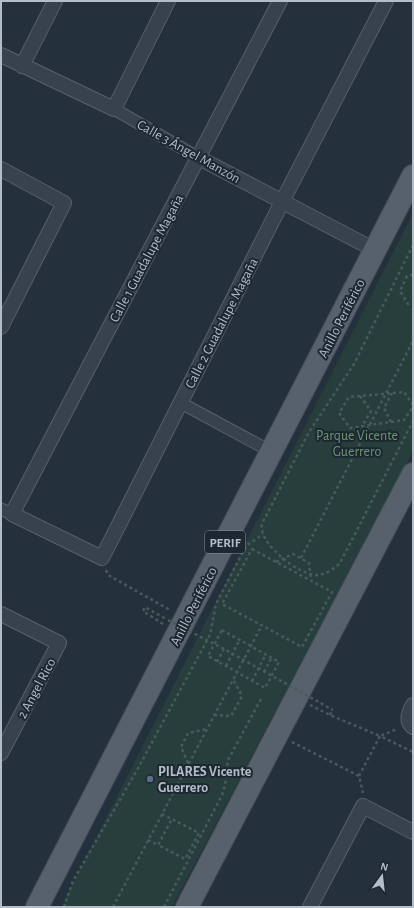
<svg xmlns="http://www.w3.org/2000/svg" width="414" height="908" font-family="'Alegreya Sans',sans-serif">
<rect width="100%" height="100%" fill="#24303b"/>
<!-- green -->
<path fill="#273e3d" d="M413,213V451L172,907H61Z"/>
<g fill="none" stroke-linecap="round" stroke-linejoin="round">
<!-- pedestrian casing -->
<g stroke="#56606a" stroke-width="13">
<path id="pedestrian" d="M114,109L199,158
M181,403L272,452
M1,509L12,514"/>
</g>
<!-- minor casing -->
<g stroke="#56606a" stroke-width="16">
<path id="minor" d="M280,1L12,514L102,558L282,202L386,1
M1,55L114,109L168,1
M22,66L55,1
M199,158L375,250
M1,169L64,203L1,327
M1,614L59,643L1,753
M413,705C409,712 405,721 413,727
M310,907L363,806L413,832"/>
</g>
<!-- primary casing -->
<g stroke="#414b55" stroke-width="24">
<path id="primary" d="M37,907L413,176
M187,907L413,474"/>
</g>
<!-- path -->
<path stroke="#465b5b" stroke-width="2.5" stroke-dasharray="3 3" stroke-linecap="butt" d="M413,245L354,364L309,432L265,518C263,521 261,525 262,529C263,546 299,575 316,575C325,575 334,569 340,563L413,421
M413,275L407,276L400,291L408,304L413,303
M360,396L371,411L362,426
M413,405L404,392L349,397L339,413L350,428L404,420L413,407
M391,422L384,408L392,393
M252,549L332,592L302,647L222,604Z
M301,558L413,341
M276,562L293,554L309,563L311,580
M106,570L108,575L170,610
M163,624L143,611L145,607L166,619
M222,630L279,662L265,688L208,656Z
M217,662L224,649
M226,666L240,639
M264,672L272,657
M252,681L266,654
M310,705L330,715L380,736L397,729
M214,715L231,716L242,696L233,679
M330,715L333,710
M292,742L359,776L363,793
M188,763L181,747L188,733L207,729
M359,776L380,736L413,752
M162,814L199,833L185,859L158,845L172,819
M148,840L158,845
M64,907L73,881L137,770L210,635L216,604L246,546L263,534
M113,907L262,625
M164,907L222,795L225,785L228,760L261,699"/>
<!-- pedestrian -->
<use href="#pedestrian" stroke="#38424c" stroke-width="11"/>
<!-- minor -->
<use href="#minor" stroke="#38424c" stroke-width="14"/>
<!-- primary -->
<use href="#primary" stroke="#56616c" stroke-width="22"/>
<!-- path-bridge -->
<path stroke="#465b5b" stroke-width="2.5" stroke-dasharray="3 3" stroke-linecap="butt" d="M168,620L224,649L333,710"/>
</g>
<!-- markers -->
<circle fill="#5c6f8a" stroke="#1d2731" stroke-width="1.5" cx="150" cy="779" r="4"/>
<g text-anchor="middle" stroke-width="4" stroke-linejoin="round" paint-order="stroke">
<!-- shield labels -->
<rect fill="#1d2731" stroke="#86909a" stroke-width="1" x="205" y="531" width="40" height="22" rx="3"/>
<g font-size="13" font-weight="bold" fill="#b3bdc7">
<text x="225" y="547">PERIF</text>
</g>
<!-- street labels -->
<g font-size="14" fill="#b3bdc7" stroke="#1d2731">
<text transform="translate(189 151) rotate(29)" y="5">Calle 3 Ángel Manzón</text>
<text transform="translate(146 258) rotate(-62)" y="5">Calle 1 Guadalupe Magaña</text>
<text transform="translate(341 318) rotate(-63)" y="5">Anillo Periférico</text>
<text transform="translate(221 323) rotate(-63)" y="5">Calle 2 Guadalupe Magaña</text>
<text transform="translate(193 606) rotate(-63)" y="5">Anillo Periférico</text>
<text transform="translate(36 688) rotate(-62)" y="5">2 Angel Rico</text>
</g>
<!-- park labels -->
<g font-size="14" fill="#6c9771" stroke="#1d2731">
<text x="357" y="440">Parque Vicente<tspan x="357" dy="16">Guerrero</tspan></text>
</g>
<!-- poi labels -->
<g font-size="14" font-weight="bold" fill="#b3bdc7" stroke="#1d2731" text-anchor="start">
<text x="158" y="776">PILARES Vicente<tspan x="158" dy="16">Guerrero</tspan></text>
</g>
</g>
<!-- border -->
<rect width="414" height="908" fill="none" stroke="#b3bdc7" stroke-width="4"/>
<!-- north arrow -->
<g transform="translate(382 876) rotate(15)" stroke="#1d2731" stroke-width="3" paint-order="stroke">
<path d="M0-3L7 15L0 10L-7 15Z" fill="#b3bdc7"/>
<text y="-6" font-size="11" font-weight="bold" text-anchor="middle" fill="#b3bdc7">N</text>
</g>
</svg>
